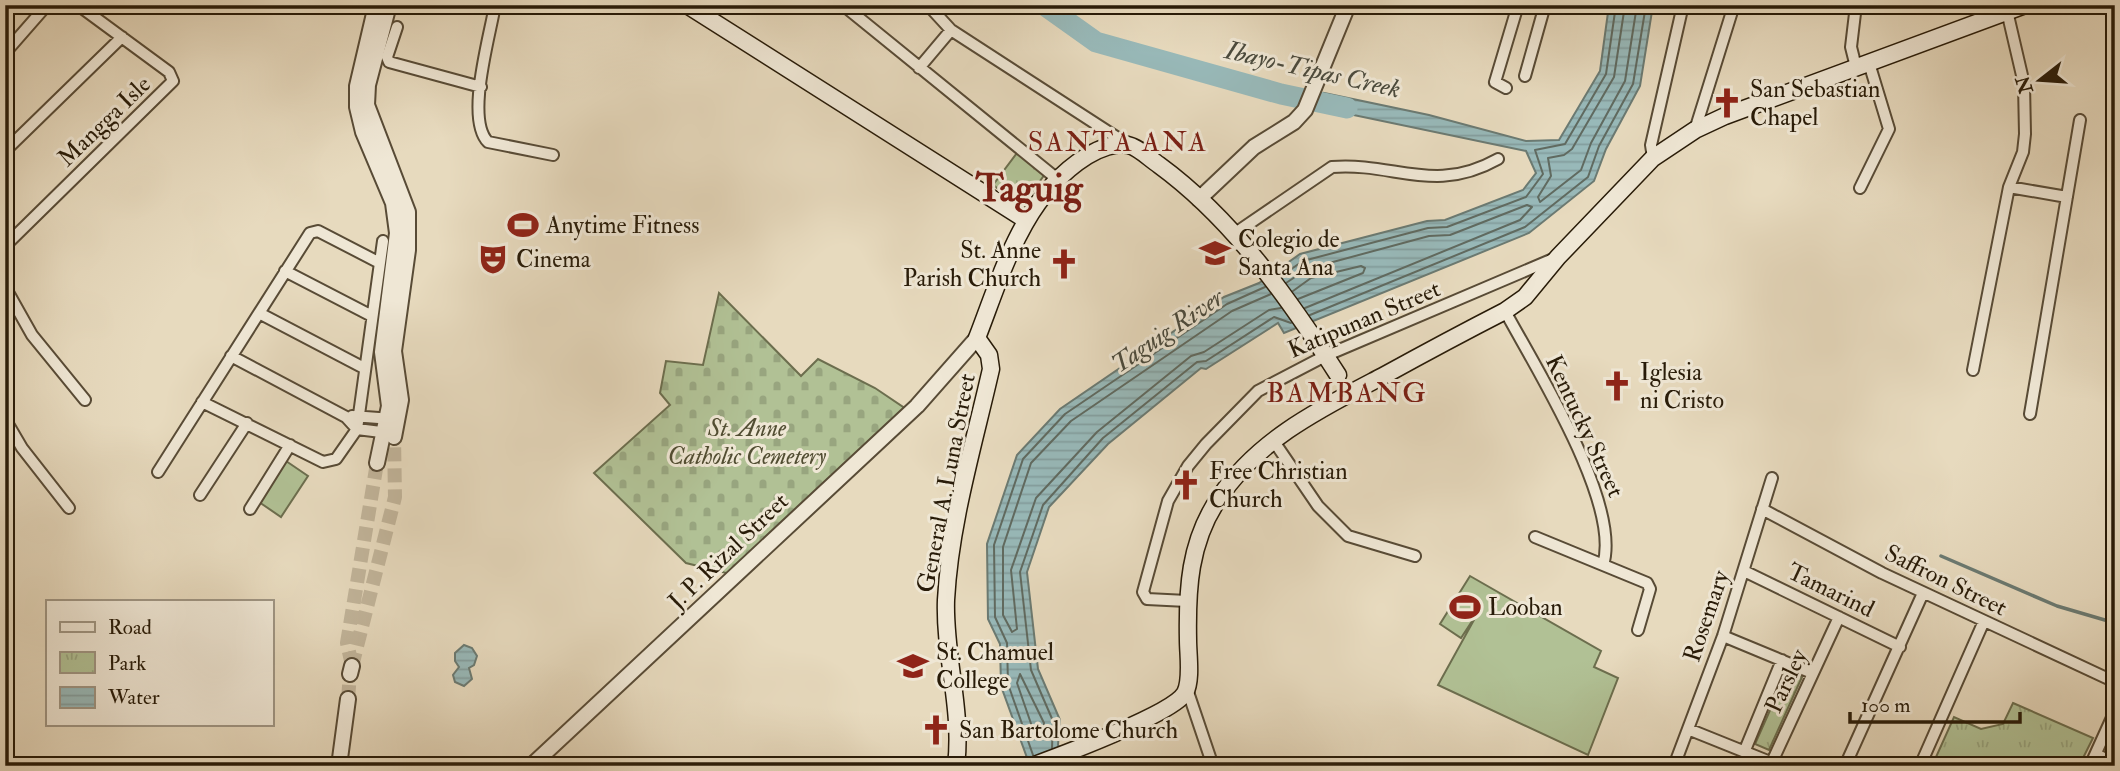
<svg xmlns="http://www.w3.org/2000/svg" width="2120" height="771" font-family="'IM FELL Double Pica',serif">
<defs>
<pattern id="cemetery-stones" width="16" height="16" patternUnits="userSpaceOnUse" patternTransform="scale(1.75)"><rect width="16" height="16" fill="#b1c195"/><path d="M2 7V4a2 2 0 0 1 4 0v3zM10 15v-3a2 2 0 0 1 4 0v3z" fill="#98a57f"/></pattern>
<pattern id="park-tufts" width="24" height="20" patternUnits="userSpaceOnUse" patternTransform="scale(1.75)"><rect width="24" height="20" fill="#b1c195"/><path d="M3 7l-1-3M5 7V3M7 7l1-3M15 17l-1-3M17 17v-4M19 17l1-3" fill="none" stroke="#98a57f"/></pattern>
<pattern id="water-rules" width="6" height="5" patternUnits="userSpaceOnUse" patternTransform="scale(1.75)"><rect width="6" height="5" fill="#98b9b9"/><path d="M0 2.5h6" fill="none" stroke="#839e9e"/></pattern>
</defs>
<rect width="100%" height="100%" fill="#e7dabe"/>
<filter id="stains"><feTurbulence type="fractalNoise" baseFrequency=".00286" numOctaves="4"/><feColorMatrix values="0 0 0 0 .2 0 0 0 0 .09 0 0 0 0 .02 0 0 0 .5 -.17"/></filter>
<radialGradient id="worn" r=".72"><stop offset=".6" stop-color="#630" stop-opacity="0"/><stop offset="1" stop-color="#630" stop-opacity=".3"/></radialGradient>
<!-- green -->
<path fill="#b1c195" stroke="#6c6e4e" stroke-width="2" d="M286,461L308,476L281,517L259,502Z
M1470,576L1601,651L1594,667L1618,678L1588,755L1438,685L1480,609L1461,638L1440,624Z"/>
<!-- cemetery -->
<path fill="url(#cemetery-stones)" stroke="#6c6e4e" stroke-width="2" d="M719,293L801,376L818,359L875,388L906,409L730,574L686,563L594,473L670,405L660,393L666,361L703,365Z"/>
<!-- park -->
<path fill="url(#park-tufts)" stroke="#6c6e4e" stroke-width="2" d="M1017,153L1045,174L1022,206L993,185Z
M1787,672L1802,677L1769,750L1755,744Z
M2013,703L2093,738L2079,766H1932L1954,717L1981,729L2003,724Z"/>
<!-- water -->
<path fill="url(#water-rules)" stroke="#6b7a72" stroke-width="2" d="M1609,5H1653L1640,86L1606,149L1594,181L1529,233L1284,333L1278,323L1206,369L1201,368L1108,444L1049,507L1027,572L1038,669L1060,720L1058,745L1071,766H1030L1001,686L1000,644L988,619L987,544L1017,455L1060,409L1224,297L1259,283L1300,254L1427,221L1445,220L1523,190L1536,173L1526,151L1320,108L1324,93L1429,115L1526,141L1559,140L1600,71Z
M464,645L472,648L477,656L474,665L469,668L472,679L464,686L455,682L453,675L459,667L455,661V653Z"/>
<g fill="none" stroke-linecap="round" stroke-linejoin="round">
<!-- shore -->
<path stroke="#606a60" stroke-width="2" d="M1625,5L1614,77L1572,149L1564,155L1548,158L1551,176L1538,197L1540,202L1581,170L1591,143L1625,81L1637,5
M1281,276L1303,261L1428,228L1447,227L1526,197L1543,174L1535,150L1565,144L1606,74L1616,5
M1286,283L1307,269L1429,236L1450,235L1527,205L1532,207L1520,220L1305,308
M1293,291L1311,278L1361,266L1365,268L1363,273L1298,299
M1271,294L1232,311L1071,421L1031,463L1003,547V615L1012,632L1017,629L1011,570L1036,498L1097,432L1191,356L1204,352L1269,310L1281,308
M1310,315L1525,227L1588,177L1599,146L1633,84L1646,5
M1020,674L1044,723L1041,739L1036,738L1017,683Z
M1052,748L1053,721L1031,670L1020,572L1043,505L1103,438L1197,362L1206,361L1274,317L1291,323
M1033,755L1008,684L1007,643L995,617L994,545L1023,459L1065,414L1227,304L1265,287"/>
<!-- stream -->
<path stroke="#6b7a72" stroke-width="3.5" d="M1941,556L2057,606L2115,623"/>
<!-- river -->
<path stroke="#98b9b9" stroke-width="21" d="M1044,5L1096,42L1281,94L1347,108"/>
<!-- tertiary-tunnel -->
<path stroke="#c1b49a" stroke-width="14" stroke-dasharray="14 7" stroke-linecap="butt" d="M352,665L347,643L377,463
M352,666L395,497L394,437
M348,699L350,674"/>
<!-- minor casing -->
<g stroke="#584b36" stroke-width="14">
<path id="minor" d="M495,5C490,36 465,119 488,142L553,155
M843,5L1056,178
M928,5L951,30L1127,144
M1856,5L1851,47L1856,67
M397,27L387,57L389,62L481,87
M5,53L47,5
M919,68L951,30
M1525,76L1545,5
M1506,88L1495,82L1518,5
M1695,130L1734,5
M5,151L122,37
M1653,158L1651,145L1683,5
M2009,187L2067,197
M1860,188L1889,129L1869,63
M1234,234L1332,167C1395,162 1434,195 1498,159
M5,246L173,81L169,72L78,5
M285,271L370,315
M5,287L32,335L85,400
M1505,311C1535,367 1622,504 1603,565
M259,313L364,368
M231,356L346,417L357,429L389,433
M1973,370L2009,187L2023,152L2025,134L2024,84L2007,11
M202,402L323,462L336,459L357,429L383,241
M2030,414L2080,120
M352,416L392,419
M5,419L22,448L69,508
M1273,440L1318,506L1348,536L1415,556
M158,472L310,233L318,231L378,262
M200,495L247,423
M250,509L290,445
M1762,509L1882,573L2115,682
M1535,537L1647,583L1650,589L1638,630
M1744,571L1900,647
M1187,601L1147,599L1143,592L1168,501L1188,466L1206,444L1258,391L1325,356L1553,259
M1723,636L1812,673
M1186,686L1213,766
M1688,729L1780,766
M1745,750L1782,660
M2096,754L2115,764
M1772,762L1839,617
M1674,766L1723,636L1772,478
M1845,766L1923,593
M1920,766L1984,621
M2090,766L2115,711"/>
</g>
<!-- tertiary casing -->
<g stroke="#584b36" stroke-width="18">
<path id="tertiary" d="M376,5L357,86V107L363,132L393,203L397,233L382,352L389,406L377,463
M389,5L368,85L367,105L408,212V250L394,351L401,400L394,437
M1199,199L1254,147L1294,122L1305,110L1348,5
M350,674L352,666
M339,766L348,699
M531,766L917,406L977,338"/>
</g>
<!-- secondary casing -->
<g stroke="#281b08" stroke-width="19">
<path id="secondary" d="M687,5L1026,220
M956,766C963,709 944,656 946,600C950,523 974,444 991,369L989,355L977,338C1003,271 1023,196 1087,156C1098,149 1116,142 1128,145C1138,147 1150,159 1159,165C1233,219 1289,299 1338,375
M1032,766C1059,756 1173,714 1185,693C1192,680 1188,655 1188,640C1187,590 1189,542 1219,498C1258,439 1322,408 1383,376C1423,354 1464,332 1505,311L1525,297L1558,257L1653,158L1695,130L1725,116L2025,5"/>
</g>
<!-- minor -->
<use href="#minor" stroke="#efe7d5" stroke-width="10"/>
<!-- tertiary -->
<use href="#tertiary" stroke="#efe7d5" stroke-width="14"/>
<!-- secondary -->
<use href="#secondary" stroke="#efe7d5" stroke-width="16"/>
</g>
<!-- icons -->
<defs>
<g id="church-bare" transform="scale(2.415)"><path d="M-1.2-6h2.4v3.5h3.3v2.4h-3.3V6h-2.4V-.1h-3.3v-2.4h3.3Z" fill="#8f2418" stroke="#efe7d5" stroke-width="2.5" paint-order="stroke"/></g>
<g id="stadium-bare" transform="scale(2.415)"><path d="M0-5a6.5 5 0 1 0 0 10a6.5 5 0 1 0 0-10ZM-3.5-1.8h7v3.6h-7Z" fill="#8f2418" stroke="#efe7d5" stroke-width="2.5" paint-order="stroke"/></g>
<g id="university-bare" transform="scale(2.415)"><path d="M0-5L7-2L0 1L-7-2ZM-4 1L0 2.5L4 1V4Q0 6-4 4Z" fill="#8f2418" stroke="#efe7d5" stroke-width="2.5" paint-order="stroke"/></g>
<g id="theatre-bare" transform="scale(2.415)"><path d="M-5-5.5Q0-4 5-5.5V0Q5 5 0 6Q-5 5-5 0ZM-3.3-2.5H-1v1.5H-3.3ZM1-2.5H3.3v1.5H1ZM-2.8 1Q0 5.5 2.8 1Z" fill="#8f2418" stroke="#efe7d5" stroke-width="2.5" paint-order="stroke"/></g>
</defs>
<g fill-rule="evenodd">
<use href="#church-bare" x="1727" y="103"/>
<use href="#stadium-bare" x="523" y="225"/>
<use href="#university-bare" x="1215" y="253"/>
<use href="#theatre-bare" x="493" y="259"/>
<use href="#church-bare" x="1064" y="264"/>
<use href="#church-bare" x="1617" y="386"/>
<use href="#church-bare" x="1186" y="485"/>
<use href="#stadium-bare" x="1465" y="607"/>
<use href="#university-bare" x="913" y="666"/>
<use href="#church-bare" x="936" y="730"/>
</g>
<g text-anchor="middle" stroke-width="6" stroke-linejoin="round" paint-order="stroke">
<!-- poi labels -->
<g font-size="24" fill="#281b08" stroke="#efe7d5" text-anchor="start">
<text x="1750" y="97">San Sebastian<tspan x="1750" dy="28">Chapel</tspan></text>
<text x="546" y="233">Anytime Fitness</text>
<text x="1238" y="247">Colegio de<tspan x="1238" dy="28">Santa Ana</tspan></text>
<text x="1041" y="258" text-anchor="end">St. Anne<tspan x="1041" dy="28">Parish Church</tspan></text>
<text x="516" y="267">Cinema</text>
<text x="1640" y="380">Iglesia<tspan x="1640" dy="28">ni Cristo</tspan></text>
<text x="1209" y="479">Free Christian<tspan x="1209" dy="28">Church</tspan></text>
<text x="1488" y="615">Looban</text>
<text x="936" y="660">St. Chamuel<tspan x="936" dy="28">College</tspan></text>
<text x="959" y="738">San Bartolome Church</text>
</g>
<!-- street labels -->
<g font-size="24" fill="#281b08" stroke="#efe7d5">
<text transform="translate(104 121) rotate(-44)" y="8">Mangga Isle</text>
<text transform="translate(1364 319) rotate(-23)" y="8">Katipunan Street</text>
<text transform="translate(1585 426) rotate(65)" y="8">Kentucky Street</text>
<text transform="translate(946 483) rotate(-79)" y="8">General A. Luna Street</text>
<text transform="translate(728 551) rotate(-44)" y="8">J. P. Rizal Street</text>
<text transform="translate(1946 580) rotate(26)" y="8">Saffron Street</text>
<text transform="translate(1831 590) rotate(26)" y="8">Tamarind</text>
<text transform="translate(1706 616) rotate(-71)" y="8">Rosemary</text>
<text transform="translate(1786 681) rotate(-65)" y="8">Parsley</text>
</g>
<!-- park labels -->
<g font-size="24" font-style="italic" fill="#514d32" stroke="#efe7d5">
<text x="747" y="436">St. Anne<tspan x="747" dy="28">Catholic Cemetery</tspan></text>
</g>
<!-- water labels -->
<g font-size="26" font-style="italic" fill="#4a4a3d" stroke="#efe7d5">
<text transform="translate(1313 69) rotate(13)" y="9">Ibayo-Tipas Creek</text>
<text transform="translate(1167 330) rotate(-34)" y="9">Taguig River</text>
</g>
<!-- quarter labels -->
<g font-size="28" letter-spacing="2" fill="#7a1f14" stroke="#efe7d5">
<text x="1118" y="151">SANTA ANA</text>
<text x="1347" y="402">BAMBANG</text>
</g>
<!-- town labels -->
<g font-size="38" font-weight="bold" fill="#7a1f14" stroke="#efe7d5">
<text x="1029" y="201">Taguig</text>
</g>
</g>
<!-- margin -->
<rect width="2120" height="771" fill="none" stroke="#e7dabe" stroke-width="28"/>
<rect x="7" y="7" width="2106" height="757" fill="none" stroke="#281b08" stroke-width="3.5"/>
<rect x="14" y="14" width="2092" height="743" fill="none" stroke="#281b08" stroke-width="2"/>
<!-- legend -->
<rect x="46" y="600" width="228" height="126" fill="#efe7d5" stroke="#9f9583" stroke-width="2"/>
<rect x="60" y="622" width="35" height="10" fill="#efe7d5" stroke="#9f9583" stroke-width="2"/>
<text x="108" y="634" font-size="21" fill="#281b08">Road</text>
<rect x="60" y="652" width="35" height="21" fill="url(#park-tufts)" stroke="#9f9583" stroke-width="2"/>
<text x="108" y="670" font-size="21" fill="#281b08">Park</text>
<rect x="60" y="687" width="35" height="21" fill="url(#water-rules)" stroke="#9f9583" stroke-width="2"/>
<text x="108" y="704" font-size="21" fill="#281b08">Water</text>
<!-- north arrow -->
<g transform="translate(2040 80) rotate(253)" stroke="#efe7d5" stroke-width="5" paint-order="stroke">
<path d="M0-5L12 26L0 18L-12 26Z" fill="#281b08"/>
<text y="-10" font-size="19" font-weight="bold" text-anchor="middle" fill="#281b08">N</text>
</g>
<!-- scale -->
<path d="M1850 712v10h170v-10" fill="none" stroke="#281b08" stroke-width="3.5"/>
<text x="1861" y="712" font-size="21" fill="#281b08" stroke="#efe7d5" stroke-width="5" paint-order="stroke">100 m</text>
<rect width="100%" height="100%" filter="url(#stains)"/>
<rect width="100%" height="100%" fill="url(#worn)"/>
</svg>
